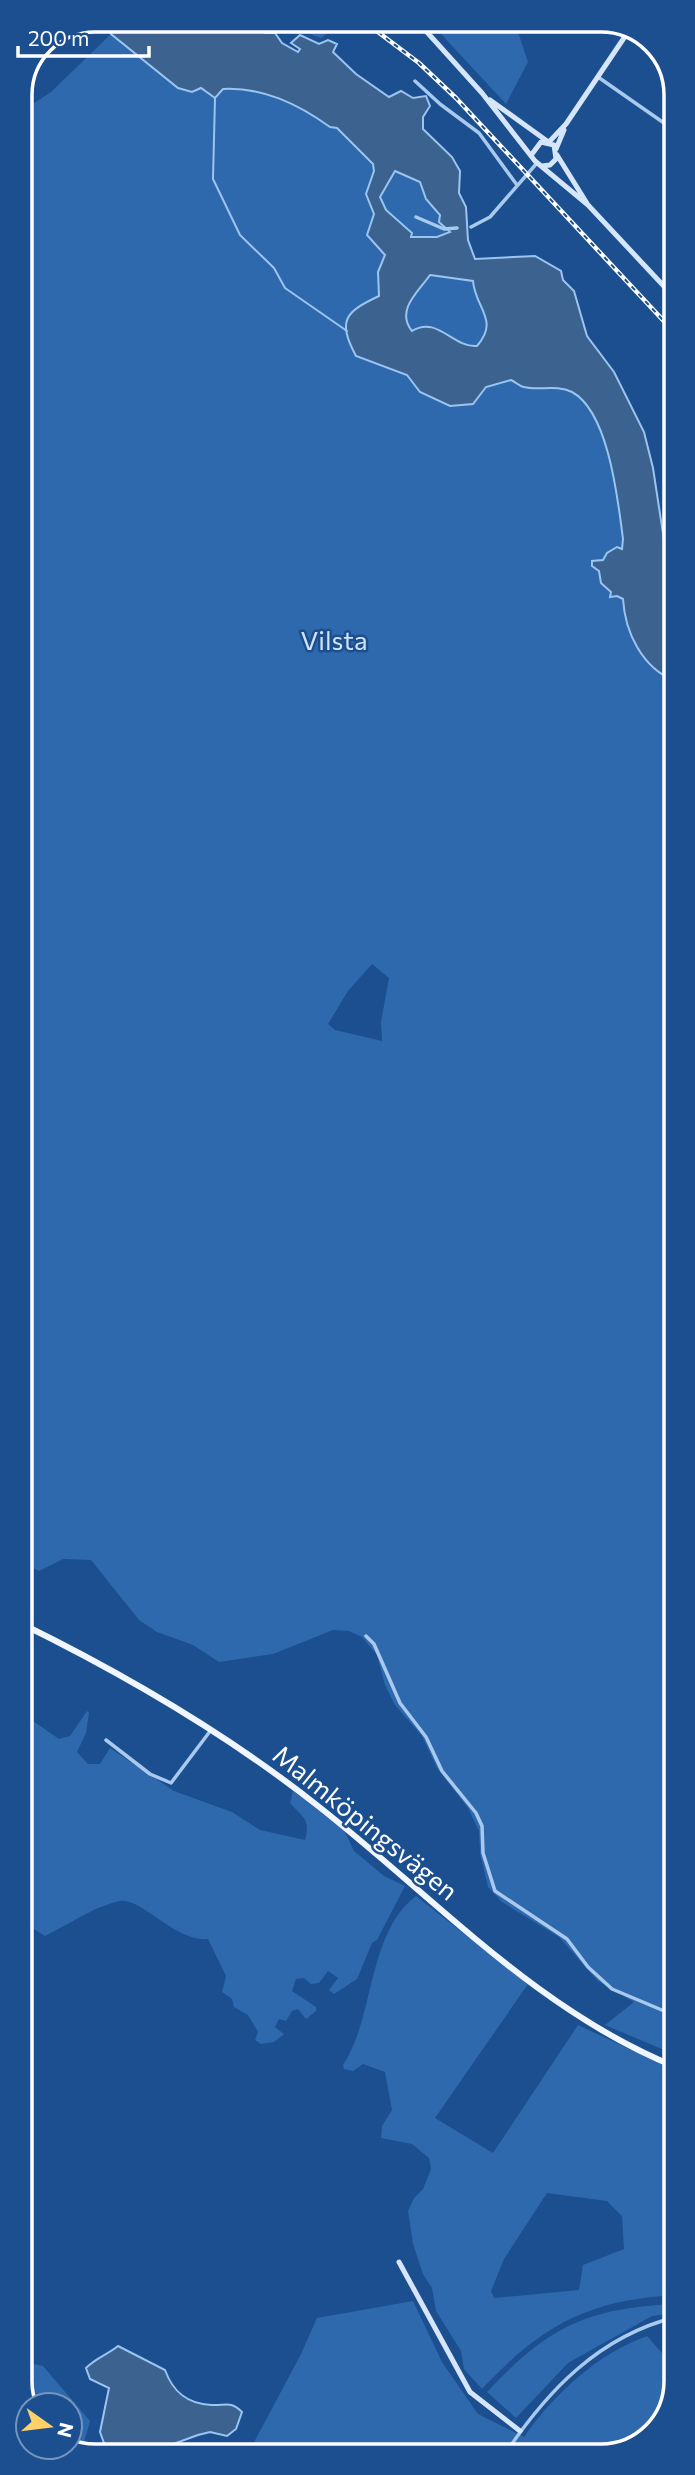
<svg xmlns="http://www.w3.org/2000/svg" width="695" height="2475" font-family="Commissioner,sans-serif">
<rect width="100%" height="100%" fill="#1b4f8f"/>
<!-- green -->
<path fill="#2e69ad" fill-rule="evenodd" d="M269,19L344,20L321,38Z
M428,20H514L528,62L506,104Z
M233,25L298,52L360,86L444,170L462,258L612,417L649,652L675,663L676,2055L605,2025L634,2002L598,1981L559,1937L502,1902L488,1887L480,1853L479,1831L468,1808L437,1768L422,1736L395,1705L385,1685L377,1655L362,1637L349,1631L333,1630L273,1654L219,1662L193,1645L157,1632L139,1620L91,1560L63,1559L39,1571L20,1561L19,113L51,92L111,34L114,36ZM372,964L389,978L381,1022L382,1041L335,1030L328,1024L348,991Z
M87,1711L89,1713L86,1733L77,1752L88,1764H100L110,1748L174,1791L232,1812L260,1830L305,1840C311,1818 302,1817 290,1803L293,1791L344,1830L354,1851L384,1876L405,1886L377,1940L372,1943L357,1979L334,1994L329,1990L338,1978L328,1971L319,1983L311,1984L304,1978L296,1979L292,1991L316,2007V2011L306,2019L298,2009L292,2011L286,2021L279,2019L275,2027L284,2034L274,2042L261,2044L255,2040L258,2032L248,2015L234,2007L232,1999L222,1992L226,1976L208,1939C175,1942 141,1897 120,1901C95,1906 68,1925 45,1936L34,1929L20,1931V1712L59,1739L70,1736Z
M416,1896L528,1984L435,2118L493,2153L578,2025L676,2071V2295C588,2300 542,2325 482,2389L464,2369L461,2351L436,2311L432,2288L423,2274L413,2244L408,2211L414,2198L423,2189L431,2169L429,2158L412,2144L381,2138L382,2126L392,2110L385,2072L363,2064L353,2071L344,2069L343,2065C375,2017 367,1933 416,1896ZM547,2193L607,2201L622,2216L624,2249L583,2265L579,2290L494,2298L491,2291L504,2259Z
M413,2301L442,2362L478,2414L524,2437C554,2394 597,2354 647,2336L676,2369V2381L657,2430L615,2454L222,2455L251,2448L301,2354L317,2318Z
M676,2304V2313L652,2316L568,2363L516,2418L487,2392C548,2327 586,2308 676,2304Z
M21,2361L43,2366L90,2421L81,2453L67,2447H70V2405H28V2408L21,2395Z"/>
<!-- water -->
<path fill="#3c6290" stroke="#9cc4f0" stroke-width="2" fill-rule="evenodd" d="M104,19H257L266,29L265,33H275L282,43L298,52L300,49L291,43L300,35L319,44L328,40L337,44L333,52L356,74L389,97L401,91L413,98L426,96L430,106L423,117V129L452,157L460,171L459,193L466,207L468,240L475,259L535,256L561,271L563,280L574,291L587,336L614,372L644,432L653,468L671,586L675,587V681C642,668 625,632 623,599L617,596L610,597L611,592L601,583L599,571L592,566V561L603,560L607,553L617,547L622,549L623,539C618,501 609,412 572,392C556,384 539,391 524,387C521,387 515,382 511,380L486,387L473,404L450,406L420,392L407,375L356,356C337,320 345,312 379,296L378,272L385,255L367,235L374,214L366,194L374,171L373,164L337,128L330,127C298,104 263,87 223,89L215,98L201,88L192,92L178,88L111,34ZM395,171L420,182L426,199L440,215L439,222L450,232L437,237H411L412,233L386,210L380,197ZM430,275L473,281C475,308 500,320 477,346C453,348 437,315 412,331C395,310 419,291 430,275Z
M118,2346L165,2370C173,2392 187,2404 211,2405C226,2406 230,2400 242,2412L236,2429L227,2436L210,2432L198,2435L143,2455L122,2452L104,2443L100,2432L109,2388L90,2379L86,2368C97,2357 107,2355 118,2346Z"/>
<g fill="none" stroke-linecap="round" stroke-linejoin="round">
<!-- stream -->
<path stroke="#9cc4f0" stroke-width="2" d="M215,98L213,179L240,235L274,268L285,288L347,331"/>
<!-- street -->
<path stroke="#a9c9ee" stroke-width="3.5" d="M73,28V32
M598,77L674,130
M415,81L440,104L479,133L517,185
M23,86L33,82
M416,217L444,229L457,228
M471,227L490,217L537,163
M366,1636L374,1644L400,1703L426,1737L442,1771L476,1813L482,1826L483,1853L495,1891L567,1939L588,1967L612,1989L676,2016
M106,1740L150,1774L171,1783L211,1730
M505,2454C547,2391 599,2336 676,2317"/>
<!-- secondary -->
<path stroke="#d6e6fa" stroke-width="5" d="M416,20L482,93L535,161L588,205
M490,100L547,141
M549,142L566,124L630,29
M556,149L564,130
M532,154L541,142L554,145L556,159L550,165L542,166
M557,155L588,205L674,297
M399,2262L470,2392L520,2431"/>
<!-- primary -->
<path stroke="#f0f6ff" stroke-width="6" d="M20,1623C124,1674 227,1734 318,1806C434,1897 537,2011 676,2067"/>
<!-- rail casing -->
<g stroke="#fff" stroke-width="4.5">
<path id="rail" d="M362,20L419,63L456,98L674,332"/>
</g>
<!-- rail -->
<use href="#rail" stroke="#1b4f8f" stroke-width="2" stroke-dasharray="5" stroke-linecap="butt"/>
</g>
<g text-anchor="middle" stroke-width="5" stroke-linejoin="round" paint-order="stroke">
<!-- park labels -->
<g font-size="26" fill="#cfe3fa" stroke="#1b4f8f">
<text x="334" y="650">Vilsta</text>
</g>
<!-- street labels -->
<g font-size="26" fill="#fff" stroke="#1b4f8f">
<text transform="translate(365 1823) rotate(39)" y="9">Malmköpingsvägen</text>
</g>
</g>
<!-- crop -->
<path d="M0 0H695V2475H0ZM95 32H601A63 63 0 0 1 664 95V2381A63 63 0 0 1 601 2444H95A63 63 0 0 1 32 2381V95A63 63 0 0 1 95 32Z" fill="#1b4f8f" fill-rule="evenodd"/>
<path fill="none" stroke="#fff" stroke-width="3.5" d="M95 32H601A63 63 0 0 1 664 95V2381A63 63 0 0 1 601 2444H95A63 63 0 0 1 32 2381V95A63 63 0 0 1 95 32Z"/>
<!-- north arrow -->
<g transform="translate(49 2426) rotate(104)"><circle r="33" fill="#1b4f8f" stroke="#7695bc" stroke-width="2"/>
<path d="M0-5L12 26L0 18L-12 26Z" fill="#ffd166"/>
<text y="-10" font-size="19" font-weight="bold" text-anchor="middle" fill="#ffffff">N</text>
</g>
<!-- scale -->
<path d="M18 46v10h131v-10" fill="none" stroke="#ffffff" stroke-width="3.5"/>
<text x="28" y="46" font-size="21" fill="#ffffff" stroke="#1b4f8f" stroke-width="5" paint-order="stroke">200 m</text>
</svg>
